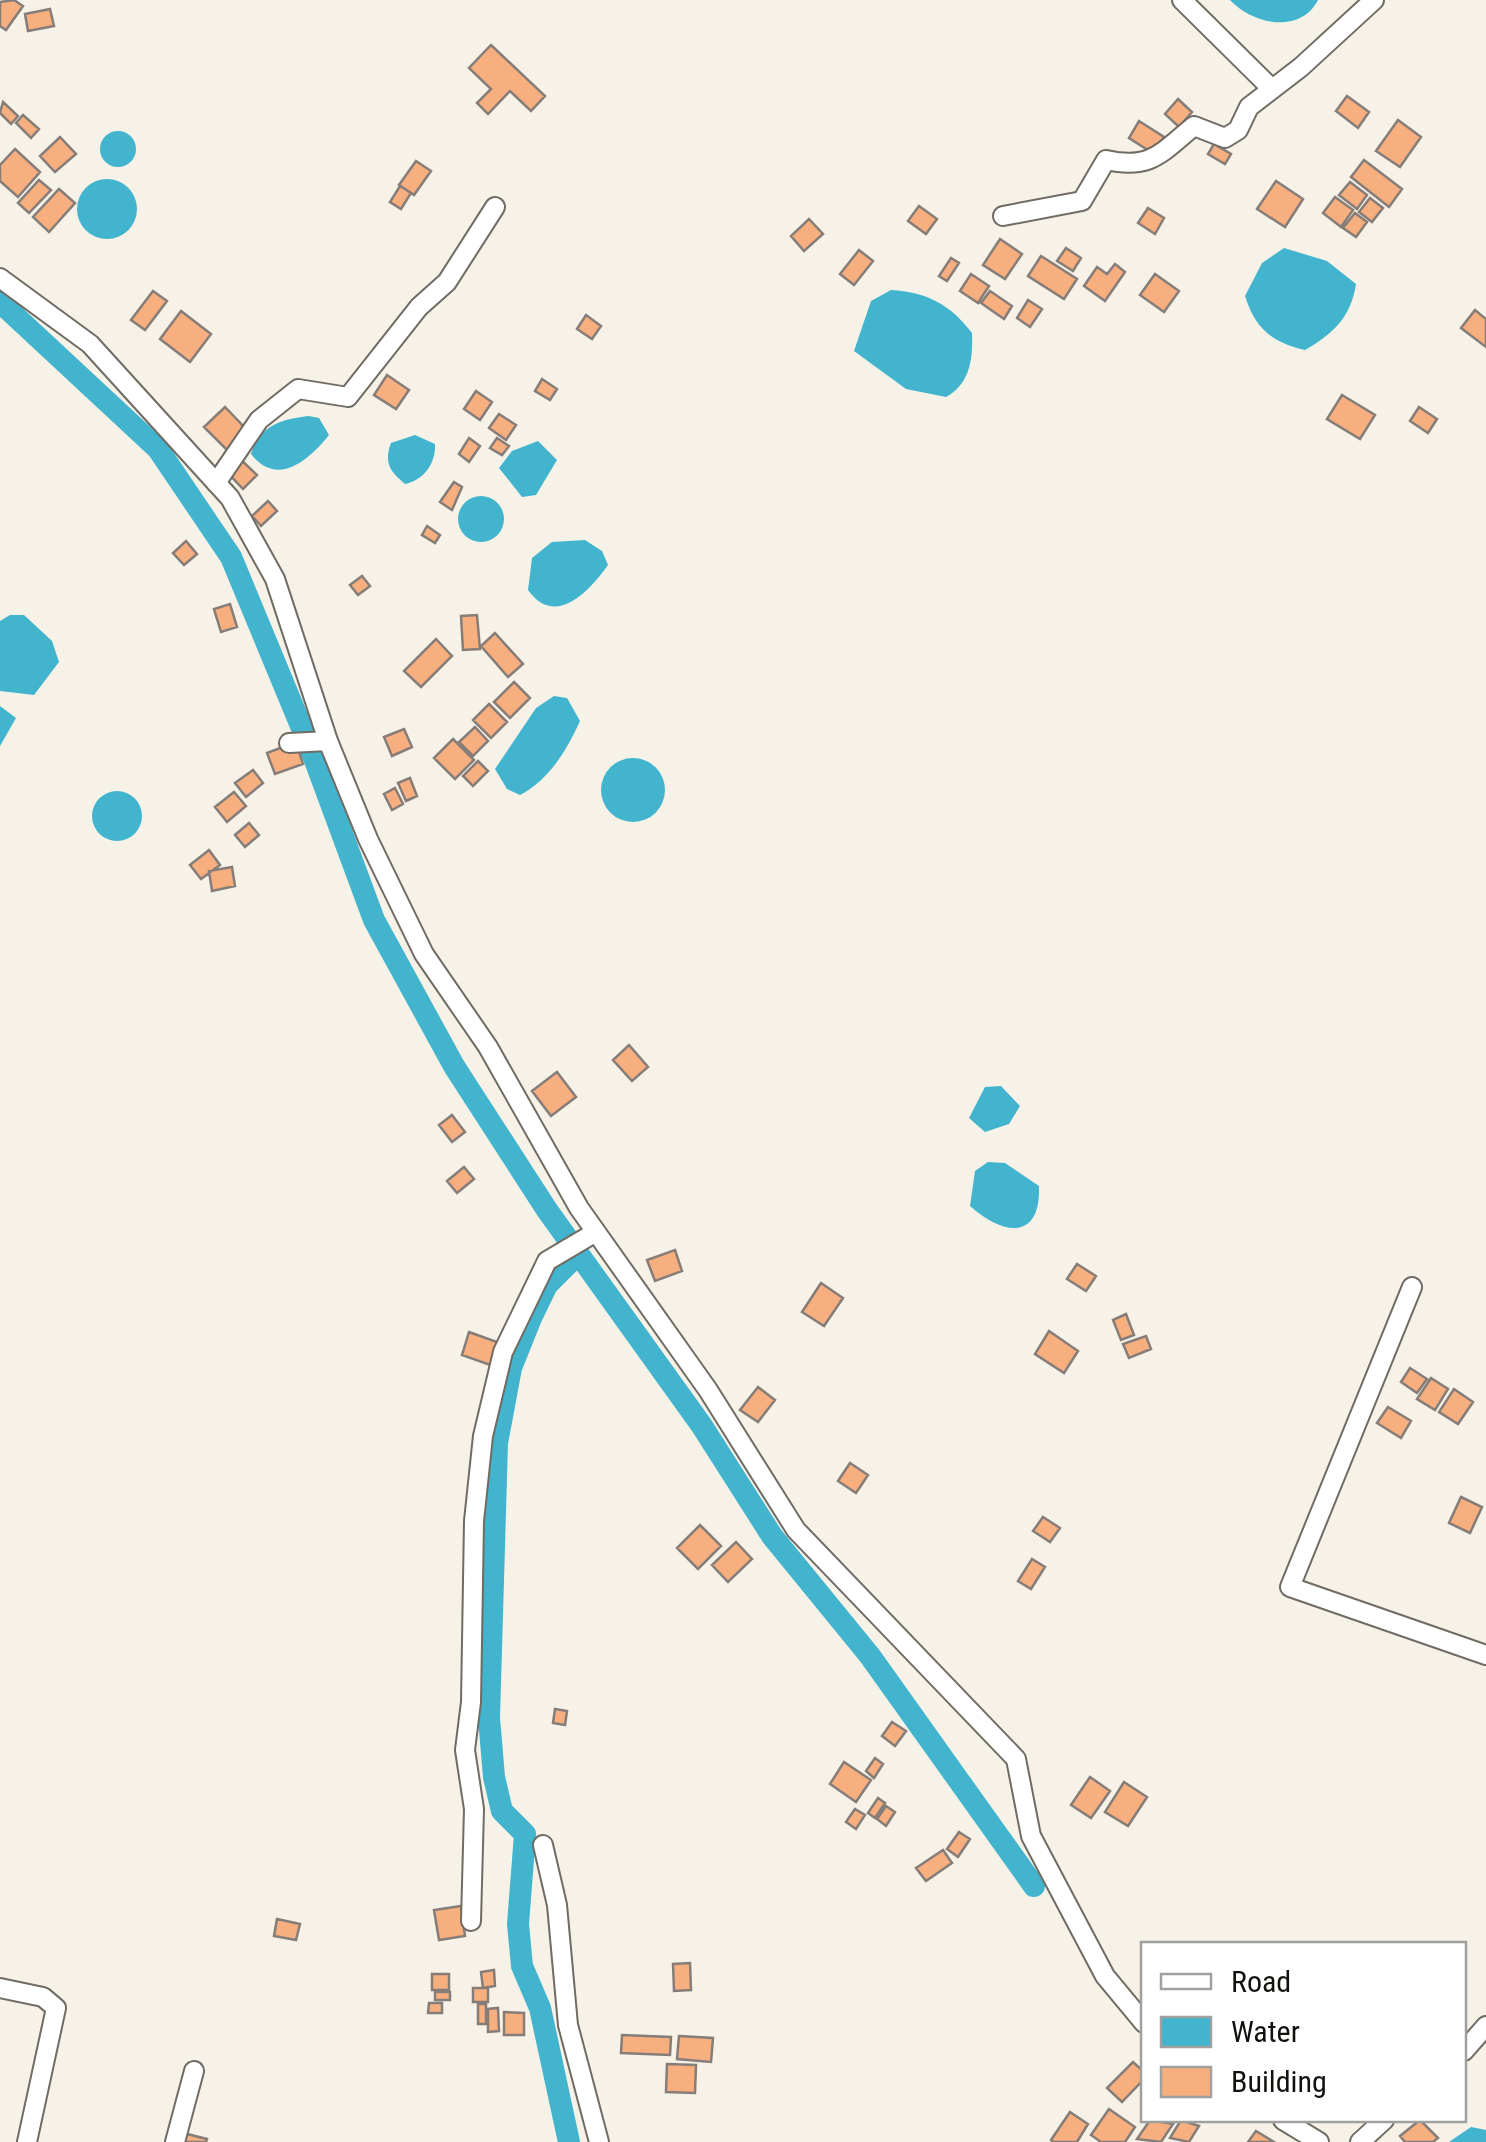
<svg xmlns="http://www.w3.org/2000/svg" width="1486" height="2142" font-family="'Roboto Condensed',sans-serif">
<rect width="100%" height="100%" fill="#f6f2e8"/>
<!-- water -->
<path fill="#42b4ce" d="M1230,0H1318C1300,35 1252,24 1230,0Z
M100 149a18 18 0 1 1 36 0a18 18 0 1 1-36 0Z
M77 209a30 30 0 1 1 60 0a30 30 0 1 1-60 0Z
M1284,248L1327,261L1356,284C1351,317 1333,334 1305,350C1272,343 1255,328 1245,296L1262,263Z
M891,290C926,292 950,304 972,333C973,359 970,384 946,397L906,389L854,351L871,301Z
M309,416L319,418L329,435C309,460 277,488 251,454C259,426 281,419 309,416Z
M415,435L435,444C436,463 424,480 405,484C389,471 384,462 391,443Z
M538,441L557,460L536,495L522,497L499,468L512,451Z
M458 519a23 23 0 1 1 46 0a23 23 0 1 1-46 0Z
M585,540L602,551L608,565C589,592 555,628 528,590L532,558L552,542Z
M10,615H24L52,641L59,662L34,695L0,691V621Z
M554,696L567,698L580,721C567,750 549,780 520,795L507,789L495,769L536,708Z
M0,706L16,718L0,746Z
M601 790a32 32 0 1 1 64 0a32 32 0 1 1-64 0Z
M92 816a25 25 0 1 1 50 0a25 25 0 1 1-50 0Z
M1001,1086L1020,1106L1009,1124L985,1132L969,1118L985,1087Z
M988,1162L1005,1163L1039,1186C1041,1242 1002,1235 970,1206L975,1171Z
M1471,2127L1486,2130V2142H1449Z"/>
<g fill="none" stroke-linecap="round" stroke-linejoin="round">
<!-- canal -->
<path stroke="#42b4ce" stroke-width="22" d="M0,302L158,449L231,557L313,755L374,920L454,1066L547,1210L702,1426L772,1536L870,1656L1034,1886
M569,2142L540,2008L522,1966L518,1924L525,1834L502,1811L494,1777L489,1718L497,1443L511,1368L531,1318L547,1285L577,1255"/>
</g>
<!-- building -->
<path fill="#f8af7f" stroke="#867d78" stroke-width="2.5" d="M14,0L23,6L6,30L0,26V2Z
M50,9L54,26L28,31L25,14Z
M491,45L545,96L531,111L510,91L488,114L477,103L491,89L469,68Z
M1347,96L1369,112L1358,128L1336,111Z
M1178,99L1192,112L1179,127L1165,114Z
M3,102L18,116L11,124L0,113Z
M23,115L39,129L31,138L16,123Z
M1398,120L1421,137L1400,167L1376,151Z
M1139,121L1164,137L1154,154L1129,138Z
M60,137L76,154L55,172L40,156Z
M1214,144L1231,154L1225,164L1208,154Z
M15,149L40,172L18,197L0,181V165Z
M1364,160L1402,189L1389,207L1351,177Z
M416,161L431,171L414,195L399,185Z
M39,180L51,190L29,213L18,203Z
M1276,181L1303,199L1285,227L1257,209Z
M1350,182L1367,195L1357,209L1339,195Z
M400,186L411,193L401,209L390,202Z
M59,189L75,203L49,232L33,217Z
M1335,197L1353,210L1341,227L1323,213Z
M1370,198L1383,208L1372,222L1359,212Z
M919,206L937,219L926,234L908,221Z
M1148,208L1164,218L1155,234L1138,223Z
M1355,213L1367,222L1356,237L1343,228Z
M809,219L823,234L804,251L791,236Z
M1000,239L1022,254L1005,279L983,265Z
M1066,248L1081,258L1073,271L1057,261Z
M859,250L873,261L854,285L840,274Z
M1041,256L1077,279L1064,299L1028,276Z
M951,258L959,263L947,281L939,276Z
M1115,264L1125,272L1105,301L1084,286L1097,267L1107,274Z
M971,274L989,286L978,303L960,291Z
M1155,274L1179,291L1164,312L1140,295Z
M153,291L167,301L145,330L131,320Z
M990,291L1012,306L1004,319L981,303Z
M1028,300L1042,309L1030,327L1017,318Z
M1475,310L1486,319V347L1461,328Z
M181,311L211,334L190,362L160,339Z
M586,315L601,326L592,339L577,329Z
M387,375L409,390L396,409L374,395Z
M542,379L557,389L550,400L535,391Z
M476,391L492,402L480,420L464,409Z
M1342,395L1375,415L1360,439L1327,419Z
M225,407L248,431L227,450L204,427Z
M1419,407L1437,419L1428,433L1410,421Z
M499,414L516,425L506,440L489,428Z
M469,438L480,446L469,462L459,454Z
M497,438L509,446L502,455L490,448Z
M239,458L257,475L243,489L226,471Z
M454,482L462,487L452,510L440,502Z
M268,501L277,511L261,526L252,516Z
M427,526L440,535L435,543L422,535Z
M186,541L197,554L184,565L173,553Z
M362,576L370,586L358,595L350,585Z
M230,604L237,627L221,632L214,609Z
M477,615L480,649L463,650L461,616Z
M495,633L523,664L508,677L481,646Z
M436,639L452,656L421,687L404,671Z
M514,682L530,698L510,718L494,702Z
M489,704L507,722L491,738L473,720Z
M475,727L488,741L473,756L459,742Z
M404,729L412,747L392,756L384,737Z
M453,739L474,760L455,779L434,758Z
M296,742L303,764L275,774L267,753Z
M478,761L488,771L473,786L463,776Z
M253,770L263,783L246,797L235,783Z
M410,778L417,796L406,801L398,783Z
M395,788L403,804L392,810L384,794Z
M234,792L246,806L227,822L215,807Z
M249,823L259,835L245,847L235,835Z
M209,850L220,865L201,879L190,865Z
M232,867L235,886L212,891L209,871Z
M629,1045L648,1067L632,1081L613,1060Z
M557,1072L576,1097L551,1116L532,1091Z
M452,1115L465,1132L452,1142L439,1125Z
M464,1167L474,1179L457,1193L447,1181Z
M675,1250L682,1271L655,1281L647,1260Z
M1077,1264L1096,1276L1086,1291L1067,1279Z
M821,1283L843,1298L824,1326L802,1312Z
M1126,1314L1134,1335L1121,1340L1113,1320Z
M1049,1331L1078,1351L1064,1373L1035,1354Z
M469,1332L497,1342L490,1365L462,1355Z
M1146,1336L1151,1349L1129,1358L1123,1344Z
M1410,1368L1427,1379L1417,1393L1401,1382Z
M1431,1378L1448,1389L1435,1410L1417,1399Z
M758,1387L775,1400L758,1422L740,1410Z
M1454,1389L1473,1402L1458,1424L1439,1412Z
M1388,1407L1411,1421L1401,1438L1377,1423Z
M850,1463L868,1475L856,1493L838,1481Z
M1461,1497L1482,1507L1470,1533L1449,1523Z
M1043,1517L1060,1528L1050,1542L1033,1531Z
M700,1525L721,1546L698,1569L677,1548Z
M736,1542L752,1559L728,1582L712,1565Z
M1032,1559L1045,1567L1031,1589L1018,1581Z
M555,1709L567,1711L565,1725L553,1723Z
M892,1722L906,1731L895,1746L882,1736Z
M875,1758L883,1764L874,1778L866,1771Z
M844,1762L871,1780L856,1802L830,1784Z
M1090,1777L1110,1791L1091,1818L1071,1805Z
M1124,1782L1147,1797L1128,1826L1105,1812Z
M878,1798L885,1803L875,1818L868,1813Z
M886,1806L895,1812L886,1826L877,1819Z
M855,1809L865,1815L856,1829L846,1822Z
M959,1832L970,1839L958,1857L947,1849Z
M943,1850L952,1863L926,1881L916,1868Z
M461,1906L465,1936L439,1940L434,1910Z
M277,1919L300,1924L296,1940L274,1936Z
M690,1963L691,1990L674,1991L673,1964Z
M494,1970L495,1986L483,1988L481,1972Z
M432,1974H449V1990H432Z
M473,1988H488V2002H473Z
M435,1992H450V2000H435Z
M429,2003H442V2013H428Z
M478,2004H486V2024H478Z
M498,2008L499,2031L488,2032V2009Z
M504,2012L524,2013V2035H504Z
M622,2035L671,2037L670,2055L621,2053Z
M679,2036L713,2038L711,2062L677,2059Z
M1133,2062L1144,2072V2079L1122,2102L1107,2088Z
M667,2064L696,2065L695,2093L666,2092Z
M1109,2109L1135,2127L1125,2142H1101L1091,2135Z
M1070,2112L1088,2124L1077,2142H1054L1051,2140Z
M1150,2120L1173,2124L1161,2142L1137,2139Z
M1181,2120L1199,2126L1189,2142L1170,2138Z
M1420,2120L1438,2138L1433,2142H1405L1400,2136Z
M1256,2131L1274,2142H1248Z
M183,2133L207,2139L206,2142H181Z"/>
<g fill="none" stroke-linecap="round" stroke-linejoin="round">
<!-- minor casing -->
<g stroke="#706c64" stroke-width="22">
<path id="minor" d="M1182,0L1272,89
M1003,216L1082,201L1106,160C1151,170 1161,153 1194,126L1225,138L1238,130L1249,107L1301,67L1374,0
M0,278L90,344L230,498L275,579L328,741L368,839L424,954L488,1047L579,1208L708,1390L796,1530L1016,1759L1031,1836L1105,1976L1144,2023
M216,483L259,420L298,389L348,397L419,307L447,282L495,207
M289,743L328,741
M1412,1287L1290,1587L1486,1655
M543,1845L557,1905L568,2025L599,2142
M471,1921L474,1809L465,1750L471,1702L474,1521L483,1436L503,1352L547,1261L596,1232
M0,1988L43,1997L56,2008L27,2142
M1464,2051L1486,2026
M1283,2120L1319,2142
M175,2142L194,2071
M1360,2142L1384,2120"/>
</g>
<!-- minor -->
<use href="#minor" stroke="#fff" stroke-width="18"/>
</g>
<!-- legend -->
<rect x="1141" y="1942" width="325" height="180" fill="#ffffff" stroke="#a0a09e" stroke-width="2.5"/>
<rect x="1161" y="1974" width="50" height="15" fill="#ffffff" stroke="#a0a09e" stroke-width="2.5"/>
<text x="1231" y="1992" font-size="30" fill="#12110d">Road</text>
<rect x="1161" y="2017" width="50" height="30" fill="#42b4ce" stroke="#a0a09e" stroke-width="2.5"/>
<text x="1231" y="2042" font-size="30" fill="#12110d">Water</text>
<rect x="1161" y="2067" width="50" height="30" fill="#f8af7f" stroke="#a0a09e" stroke-width="2.5"/>
<text x="1231" y="2092" font-size="30" fill="#12110d">Building</text>
</svg>
